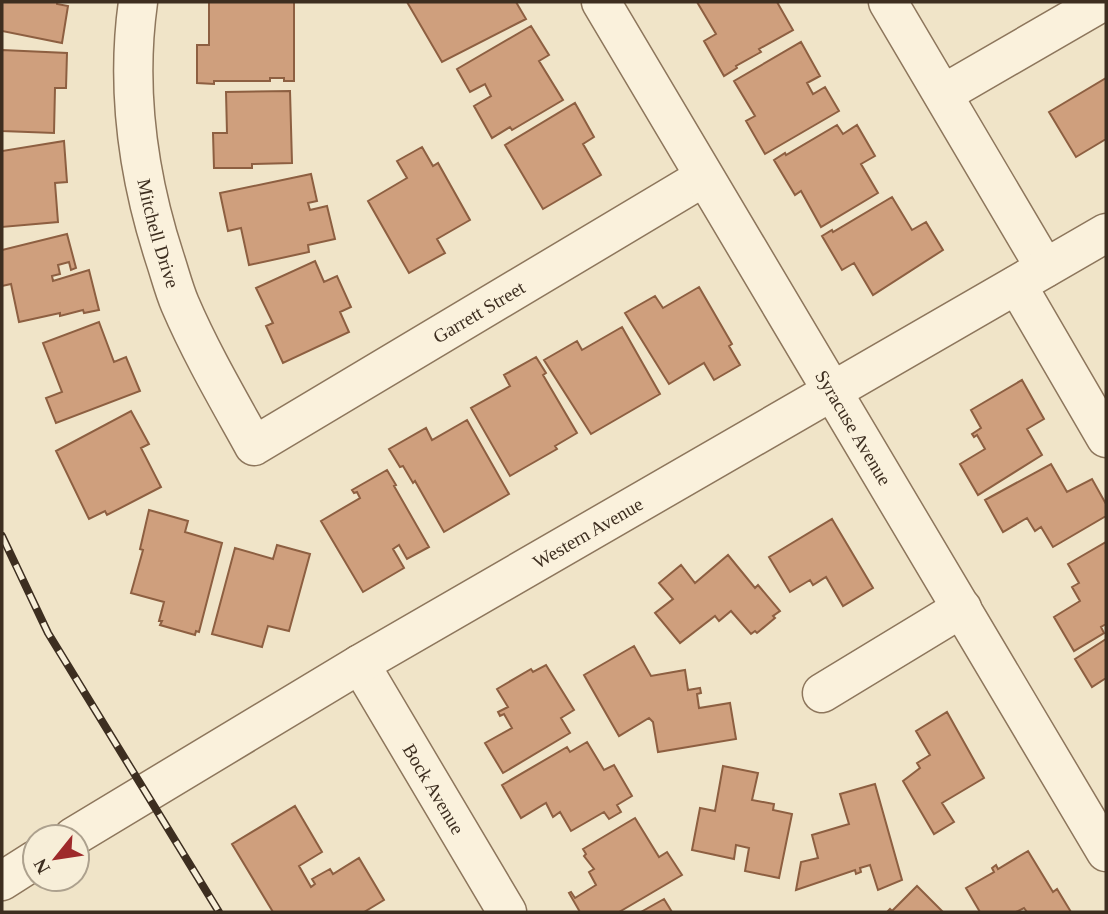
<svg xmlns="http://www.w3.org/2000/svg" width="1108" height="914" font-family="Georgia,serif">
<rect width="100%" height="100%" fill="#f0e4c8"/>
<!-- building -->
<path fill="#cf9f7d" stroke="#8d5f41" stroke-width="2" d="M2,2H57V4L68,6L62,43L2,31Z
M209,2H294V81H284V78H270V81H214V84L197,83V45H209Z
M407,2H516L526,19L442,62Z
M697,2H777L793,30L759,49L761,52L736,66L737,68L724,76L704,41L716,34Z
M531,26L549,55L539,61L563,100L512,130L510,127L492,138L474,106L491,96L485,84L470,92L457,69Z
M801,42L820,76L807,83L813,94L825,87L839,111L765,154L746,121L755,116L734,81Z
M2,50L67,53L66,88H55L54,133L2,131Z
M1106,78V139L1076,157L1049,112Z
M290,91L292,163L252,164V168H214L213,133H227L226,92Z
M575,103L594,137L583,144L601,175L543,209L505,145Z
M837,125L843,134L857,125L875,156L861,164L878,193L821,227L801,191L795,195L774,160L785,153L786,155Z
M64,141L67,182L55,183L58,222L2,227V151Z
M422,147L433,166L438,163L470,220L437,239L445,253L409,273L368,201L407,178L397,161Z
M311,174L317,201L308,203L310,210L327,206L335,239L308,245L309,252L249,265L241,228L228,231L220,193Z
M892,197L912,230L926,222L943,250L873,295L854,263L842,270L822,236L832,230L833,232Z
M67,234L76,268L71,270L69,262L58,265L60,274L52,276L53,281L89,270L99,310L84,313L83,310L60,316V313L19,322L11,284L2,286V250Z
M315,261L324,282L337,276L351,307L340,312L349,332L283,363L266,326L273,323L256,288Z
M699,287L732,344L729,346L740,365L714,380L704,363L669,384L625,313L655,296L663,308Z
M99,322L114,362L126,357L140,391L56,423L46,398L62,392L43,343Z
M622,327L660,394L591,434L544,360L577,341L582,350Z
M536,357L546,373L543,375L577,433L555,446L557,449L510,476L471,408L510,386L504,375Z
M1022,380L1044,419L1027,429L1042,455L978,495L960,464L985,449L977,435L974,437L972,434L981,428L971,410Z
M131,411L149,444L141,448L161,487L107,515L105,511L89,519L56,451Z
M467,420L509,494L444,532L415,481L413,483L403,466L400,467L389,449L426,428L432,440Z
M1051,464L1067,492L1092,479L1106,504V516L1053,547L1041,527L1035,531L1027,518L1003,532L985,500Z
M387,470L396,485L394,486L429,547L407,559L399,545L393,549L404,568L363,592L321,521L360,498L357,492L354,493L352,490Z
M149,510L188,521L185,532L222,543L199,632L196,631L195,635L160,625L162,621H159L164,602L131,593L143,550L140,549Z
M832,519L873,588L843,606L826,577L813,585L810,580L790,592L769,557Z
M1106,542V624L1101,627L1104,633L1074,651L1054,617L1080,601L1072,587L1079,583L1068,564Z
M277,545L310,554L289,631L268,626L262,647L212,634L235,548L273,559Z
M728,555L755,588L758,585L780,611L773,616L775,618L757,633L755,631L751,634L731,611L719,621L715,616L680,643L655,613L673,599L659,583L681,565L695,583Z
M1106,639V678L1092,687L1075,659Z
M634,646L651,676L685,670L688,690L700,688L701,693L697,694L699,708L730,703L736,739L658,752L653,722L649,718L619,736L584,675Z
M546,665L574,710L561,718L570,733L503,773L485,743L512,728L504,714L500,716L498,712L508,707L497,689L531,669L533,672Z
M947,712L984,778L942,803L954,822L934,834L903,781L920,768L917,763L930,755L916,731Z
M587,742L604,770L614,765L632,796L617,805L621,812L609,819L604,812L571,831L560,812L553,817L546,803L521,818L502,785L567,747L570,752Z
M723,766L758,773L752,800L774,804L773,810L792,814L779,878L745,871L749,848L736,845L734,859L692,850L700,808L715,811Z
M875,784L902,880L878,890L870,865L860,868L861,872L856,874L855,870L796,890L801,862L818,858L812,835L849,824L840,794Z
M295,806L322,852L299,866L311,887L315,884L312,879L330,869L333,874L359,858L384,900L364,912H273L232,844Z
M635,818L659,857L667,852L682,875L619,912H580L569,893L571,892L575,898L596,885L589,872L594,869L584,856L586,854L583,849Z
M1028,851L1053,892L1057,889L1071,912H1027L1024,908L1016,912H980L966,888L994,872L992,868L996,865L998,869Z
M917,886L943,912H887L890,909L892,911Z
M664,899L672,912H641Z"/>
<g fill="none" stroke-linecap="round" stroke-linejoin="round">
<!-- minor casing -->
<g stroke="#8d765c" stroke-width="41">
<g id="minor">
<path id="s1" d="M138,2C126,88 138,176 165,259C170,274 174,290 180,304C201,353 228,399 254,446L704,177"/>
<path id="s2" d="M601,2L1106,852"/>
<path d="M888,2L1045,268"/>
<path d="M943,94L1102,2"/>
<path d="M1017,285L1106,438"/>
<path id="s3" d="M360,664L507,912"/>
<path d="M822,693L962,608"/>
<path id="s4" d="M73,837L360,664L1106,233"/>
<path d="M2,881L35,860"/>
</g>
</g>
<!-- minor -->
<use href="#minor" stroke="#faf1dc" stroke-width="38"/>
<!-- rail casing -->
<g stroke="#3d2e20" stroke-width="8">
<path id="rail" d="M2,536L48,633L219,912"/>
</g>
<!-- rail -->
<use href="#rail" stroke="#f7eed8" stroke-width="5" stroke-dasharray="16" stroke-linecap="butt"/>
</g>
<g text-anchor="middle" stroke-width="6" stroke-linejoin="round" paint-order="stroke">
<!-- street labels -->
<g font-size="19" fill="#3d2e20" stroke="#f7eed8">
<text dy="7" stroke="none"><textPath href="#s1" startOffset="234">Mitchell Drive</textPath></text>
<text dy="7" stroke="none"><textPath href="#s1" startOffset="730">Garrett Street</textPath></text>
<text dy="7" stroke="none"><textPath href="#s2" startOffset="495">Syracuse Avenue</textPath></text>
<text dy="7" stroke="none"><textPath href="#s4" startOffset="598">Western Avenue</textPath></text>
<text dy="7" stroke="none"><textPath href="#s3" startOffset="145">Bock Avenue</textPath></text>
</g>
</g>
<!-- border -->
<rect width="1108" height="914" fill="none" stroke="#3d2e20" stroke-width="7"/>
<!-- north arrow -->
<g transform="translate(56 858) rotate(240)"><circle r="33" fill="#f7eed8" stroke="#ada18e" stroke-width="2"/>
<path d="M0-5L12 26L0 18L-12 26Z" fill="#9e2a2b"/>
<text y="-10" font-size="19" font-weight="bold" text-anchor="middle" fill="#3d2e20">N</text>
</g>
</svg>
